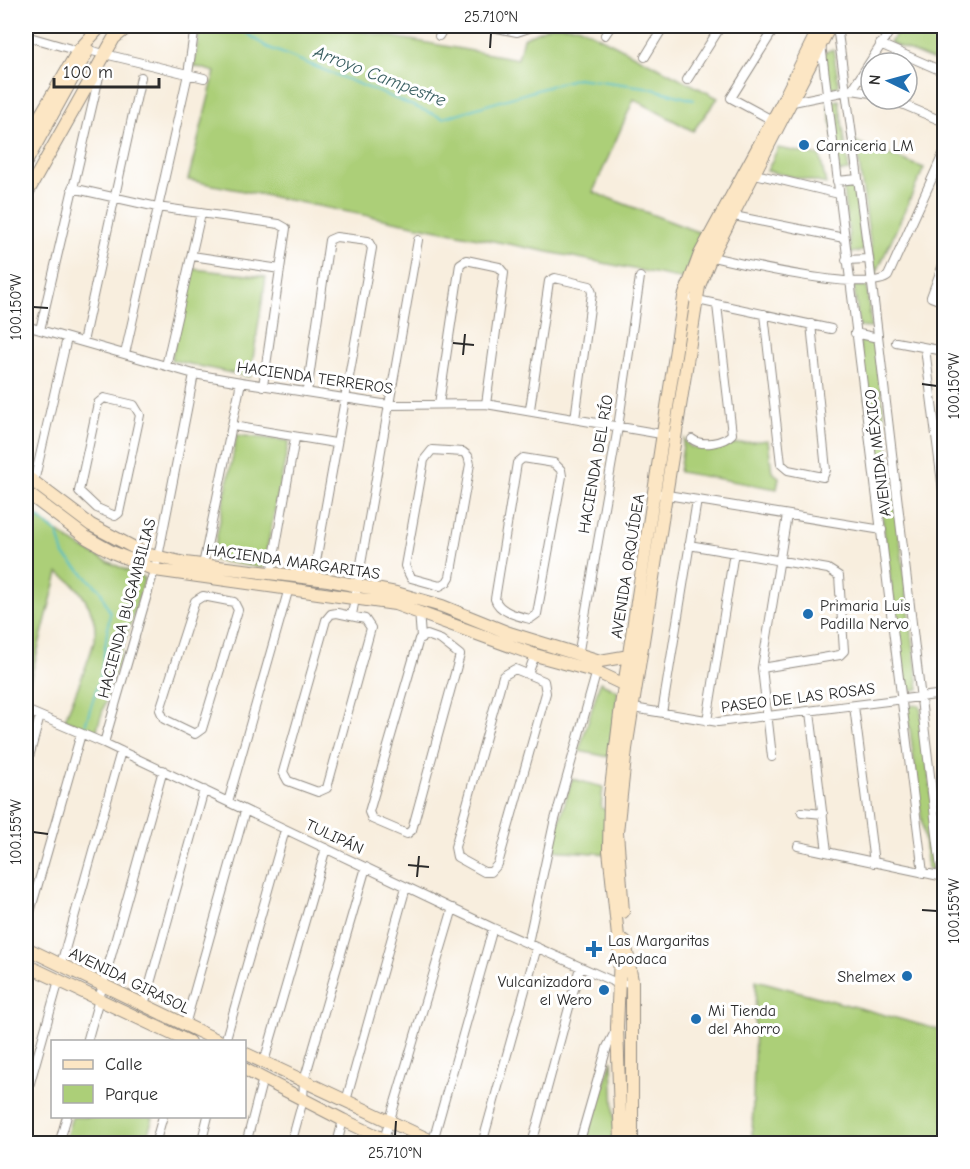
<svg xmlns="http://www.w3.org/2000/svg" width="970" height="1169" font-family="'Comic Neue',sans-serif">
<rect width="100%" height="100%" fill="#fff"/>
<filter id="ink" filterUnits="userSpaceOnUse"><feTurbulence type="fractalNoise" baseFrequency=".0167" numOctaves="2"/><feDisplacementMap in="SourceGraphic" scale="12" xChannelSelector="R" yChannelSelector="G"/><feConvolveMatrix kernelMatrix="1 2 1 2 8 2 1 2 1" color-interpolation-filters="sRGB"/></filter>
<filter id="wash" filterUnits="userSpaceOnUse"><feTurbulence type="fractalNoise" baseFrequency=".008" numOctaves="4" result="noise"/><feDisplacementMap in="SourceGraphic" scale="24" xChannelSelector="R" yChannelSelector="G"/><feGaussianBlur stdDeviation="1.35" result="paint"/><feColorMatrix in="noise" values="0 0 0 0 0 0 0 0 0 0 0 0 0 0 0 0 0 1.4 0 .05"/><feComposite in="paint" operator="in"/></filter>
<g filter="url(#wash)">
<rect width="100%" height="100%" fill="#f8eede"/>
<!-- green -->
<path fill="#accf78" stroke="#6c7d52" stroke-width="1.5" d="M200,26H331L518,59L523,38L550,26H578L718,98L693,131L634,99L593,192L703,234L683,279L188,180L215,72L194,66Z
M901,26H944V65L890,43Z
M833,49L839,86L828,89L823,53Z
M839,100L849,171L839,172L828,102Z
M856,142L924,168L875,276Z
M778,148L820,156L826,184L767,171Z
M855,187L863,251L851,253L843,189Z
M193,269L266,277L250,377L171,360Z
M854,285L867,287L871,328L859,327Z
M859,340L875,344L919,689L905,691Z
M237,435L289,441L263,568L212,560Z
M684,439L690,447L697,448L768,440L772,472L779,477L777,489L679,472Z
M26,507C63,540 98,559 145,578L96,732L65,719C72,701 94,651 95,635C97,612 78,582 58,573L26,695Z
M600,682L618,691L609,757L579,751Z
M920,705L941,871L928,869L907,706Z
M572,779L603,787L601,808L607,810V854L551,850Z
M756,980L944,1031V1143H752Z
M612,1060L615,1143H585Z
M150,1117L153,1118L145,1143H64L72,1117Z"/>
<g fill="none" stroke-linecap="round" stroke-linejoin="round">
<!-- stream -->
<path stroke="#4fbdc5" stroke-width="2" d="M236,26L267,47L443,118L577,78L645,87L694,100
M26,507L58,534L64,555L100,590L110,613L101,674L84,729"/>
</g>
</g>
<g filter="url(#ink)">
<g fill="none" stroke-linecap="round" stroke-linejoin="round">
<!-- street casing -->
<g stroke="#928c84" stroke-width="10">
<path id="street" d="M486,26L517,32L535,26
M837,26L869,259L942,877
M605,35L611,26
M26,36L78,51L88,50L204,78
M439,36L445,26
M821,44L923,873
M880,44L944,72
M645,57L664,26
M687,80L721,26
M852,90L893,26
M890,99L944,122
M788,103L852,90L871,93
M772,120L731,98L776,26
M751,173L839,194
M837,181L858,179
M72,188L157,207L279,224L286,228L263,386
M729,215L844,238
M192,256L280,269
M708,256C738,263 869,294 888,276L944,152
M846,260L869,259
M944,262L931,297L944,302
M693,299L831,329
M764,314L781,464L788,470L823,477L826,470L811,324
M26,326L194,374L241,382L389,405L486,404L667,435
M40,330L101,68
M855,333L878,338
M83,342L141,77
M896,342L944,351
M925,348L944,499
M125,354L188,74L195,26
M166,366L201,213
M307,392L329,240L336,237L368,241L372,248L313,578
M104,398L134,405L140,415L119,513L115,516L97,508L79,491L98,403Z
M439,404L460,264L466,260L499,267L504,273L486,404
M530,409L549,281L555,278L590,286L592,293L575,419
M233,426L335,443
M692,439C702,447 723,443 732,434L717,305
M432,450L463,452L468,456L470,464L450,577L447,582L440,586L411,578L405,566L424,460Z
M523,458L554,463L561,470L562,476L537,614L530,619C518,616 499,612 495,599L517,463Z
M34,482L67,338
M661,494L882,530
M689,545L828,569L839,576L844,651L840,655L762,668
M203,565L241,382
M271,574L295,438
M203,596L234,602L238,610L202,729L195,734L164,719L160,710L195,601Z
M419,611L421,637
M337,613L365,619L371,628L327,788L318,792L288,781L283,772L326,620L331,614Z
M352,615L418,240
M427,635L441,640L460,655L412,830L407,834L372,819L369,812L419,639Z
M578,656L618,427L640,277
M515,669L544,681L546,693L498,864L491,872H484L457,857L455,847L503,676Z
M528,674L535,655
M854,706L874,863
M627,707L718,722L944,694
M26,710L104,743L493,928L619,984L623,983
M810,712L827,852
M662,713L697,500
M707,721L734,552
M104,743L158,557L194,374
M772,757L762,668L787,515
M26,768L40,716
M228,802L289,588
M802,812L823,814
M937,829L944,813
M798,846L944,877
M26,926L81,734
M528,943L554,823L598,667
M61,964L121,751
M144,1005L204,790
M185,1025L245,811
M87,1042L163,770
M225,1042L285,830
M264,1062L326,848
M26,1097L59,980
M346,1101L406,887
M433,1141L493,928
M383,1143L453,908
M59,1144L67,1116
M155,1144L163,1116
M201,1144L208,1116
M246,1144L263,1078
M291,1144L303,1100L304,1081L366,867
M337,1144L343,1120
M482,1144L537,947
M532,1144L580,967
M579,1144L607,1047L616,1030"/>
</g>
<!-- secondary casing -->
<g stroke="#928c84" stroke-width="14">
<path id="secondary" d="M26,140L78,51L101,26
M26,162L88,50
M26,195L114,38L129,26
M26,476L91,525L146,554L185,563L328,580L396,593L442,606L509,633L600,661L635,655
M26,492L87,538L112,552L155,570L395,604L535,655L597,672L629,687
M623,912L617,832L626,749L699,286L711,257L830,26
M625,941L632,981V1144
M26,948L221,1042
M26,965L189,1042
M244,1053L438,1144
M244,1069L343,1120L394,1144
M621,1144L617,1027L620,956L609,850L610,796L621,706L684,297L700,254L782,103L820,26"/>
</g>
<!-- street -->
<use href="#street" stroke="#fff" stroke-width="8"/>
<!-- secondary -->
<use href="#secondary" stroke="#fce6c4" stroke-width="12"/>
</g>
</g>
<!-- ticks -->
<path fill="none" stroke="#2b2b2b" stroke-width="2" d="M490,48L491,33M33,307L48,308M453,343L474,345M463,355L465,334M922,384L937,386M33,832L48,834M408,865L429,867M417,877L419,856M922,910L937,911M395,1136L396,1121"/>
<!-- markers -->
<g fill="#1f6fb2" stroke="#fff" stroke-width="2">
<circle cx="804" cy="145" r="6"/>
<circle cx="808" cy="614" r="6"/>
<path d="M591 940h6v6h6v6h-6v6h-6v-6h-6v-6h6z"/>
<circle cx="907" cy="976" r="6"/>
<circle cx="604" cy="990" r="6"/>
<circle cx="696" cy="1019" r="6"/>
</g>
<g text-anchor="middle" stroke-width="6" stroke-linejoin="round" paint-order="stroke">
<!-- poi labels -->
<g font-size="16" fill="#2b2b2b" stroke="#fff" text-anchor="start">
<text x="816" y="151">Carniceria LM</text>
<text x="820" y="611">Primaria Luis<tspan x="820" dy="18">Padilla Nervo</tspan></text>
<text x="608" y="946">Las Margaritas<tspan x="608" dy="18">Apodaca</tspan></text>
<text x="895" y="982" text-anchor="end">Shelmex</text>
<text x="592" y="987" text-anchor="end">Vulcanizadora<tspan x="592" dy="18">el Wero</tspan></text>
<text x="708" y="1016">Mi Tienda<tspan x="708" dy="18">del Ahorro</tspan></text>
</g>
<!-- street labels -->
<g font-size="16" fill="#2b2b2b" stroke="#fff">
<text transform="translate(315 377) rotate(8)" y="6">HACIENDA TERREROS</text>
<text transform="translate(877 453) rotate(-97)" y="6">AVENIDA MÉXICO</text>
<text transform="translate(595 464) rotate(-80)" y="6">HACIENDA DEL RÍO</text>
<text transform="translate(293 561) rotate(8)" y="6">HACIENDA MARGARITAS</text>
<text transform="translate(627 566) rotate(-81)" y="6">AVENIDA ORQUÍDEA</text>
<text transform="translate(126 608) rotate(-75)" y="6">HACIENDA BUGAMBILIAS</text>
<text transform="translate(798 697) rotate(-7)" y="6">PASEO DE LAS ROSAS</text>
<text transform="translate(335 836) rotate(25)" y="6">TULIPÁN</text>
<text transform="translate(130 980) rotate(26)" y="6">AVENIDA GIRASOL</text>
</g>
<!-- water labels -->
<g font-size="18" font-style="italic" fill="#385e61" stroke="#fff">
<text transform="translate(380 76) rotate(21)" y="6">Arroyo Campestre</text>
</g>
</g>
<!-- margin -->
<rect width="970" height="1169" fill="none" stroke="#fff" stroke-width="66"/>
<!-- legend -->
<rect x="51" y="1040" width="195" height="78" fill="#ffffff" stroke="#aaaaaa" stroke-width="1.5"/>
<rect x="63" y="1060" width="30" height="9" fill="#fce6c4" stroke="#aaaaaa" stroke-width="1.5"/>
<text x="105" y="1070" font-size="18" fill="#2b2b2b">Calle</text>
<rect x="63" y="1085" width="30" height="18" fill="#accf78" stroke="#aaaaaa" stroke-width="1.5"/>
<text x="105" y="1100" font-size="18" fill="#2b2b2b">Parque</text>
<!-- north arrow -->
<g transform="translate(889 81) rotate(275)"><circle r="28" fill="#ffffff" stroke="#aaaaaa" stroke-width="1.5"/>
<path d="M0-4.5L10 22L0 15L-10 22Z" fill="#1f6fb2"/>
<text y="-9" font-size="16" font-weight="bold" text-anchor="middle" fill="#2b2b2b">N</text>
</g>
<!-- scale -->
<path d="M54 78v9h105v-9" fill="none" stroke="#2b2b2b" stroke-width="3"/>
<text x="63" y="78" font-size="18" fill="#2b2b2b" stroke="#ffffff" stroke-width="4.5" paint-order="stroke">100 m</text>
<rect x="33" y="33" width="904" height="1103" fill="none" stroke="#2b2b2b" stroke-width="2"/>
<g font-size="15" text-anchor="middle" fill="#2b2b2b">
<text x="491" y="22">25.710°N</text>
<text transform="translate(16 307) rotate(-90)" y="5">100.150°W</text>
<text transform="translate(954 386) rotate(-90)" y="5">100.150°W</text>
<text transform="translate(16 832) rotate(-90)" y="5">100.155°W</text>
<text transform="translate(954 911) rotate(-90)" y="5">100.155°W</text>
<text x="395" y="1158">25.710°N</text>
</g>
</svg>
